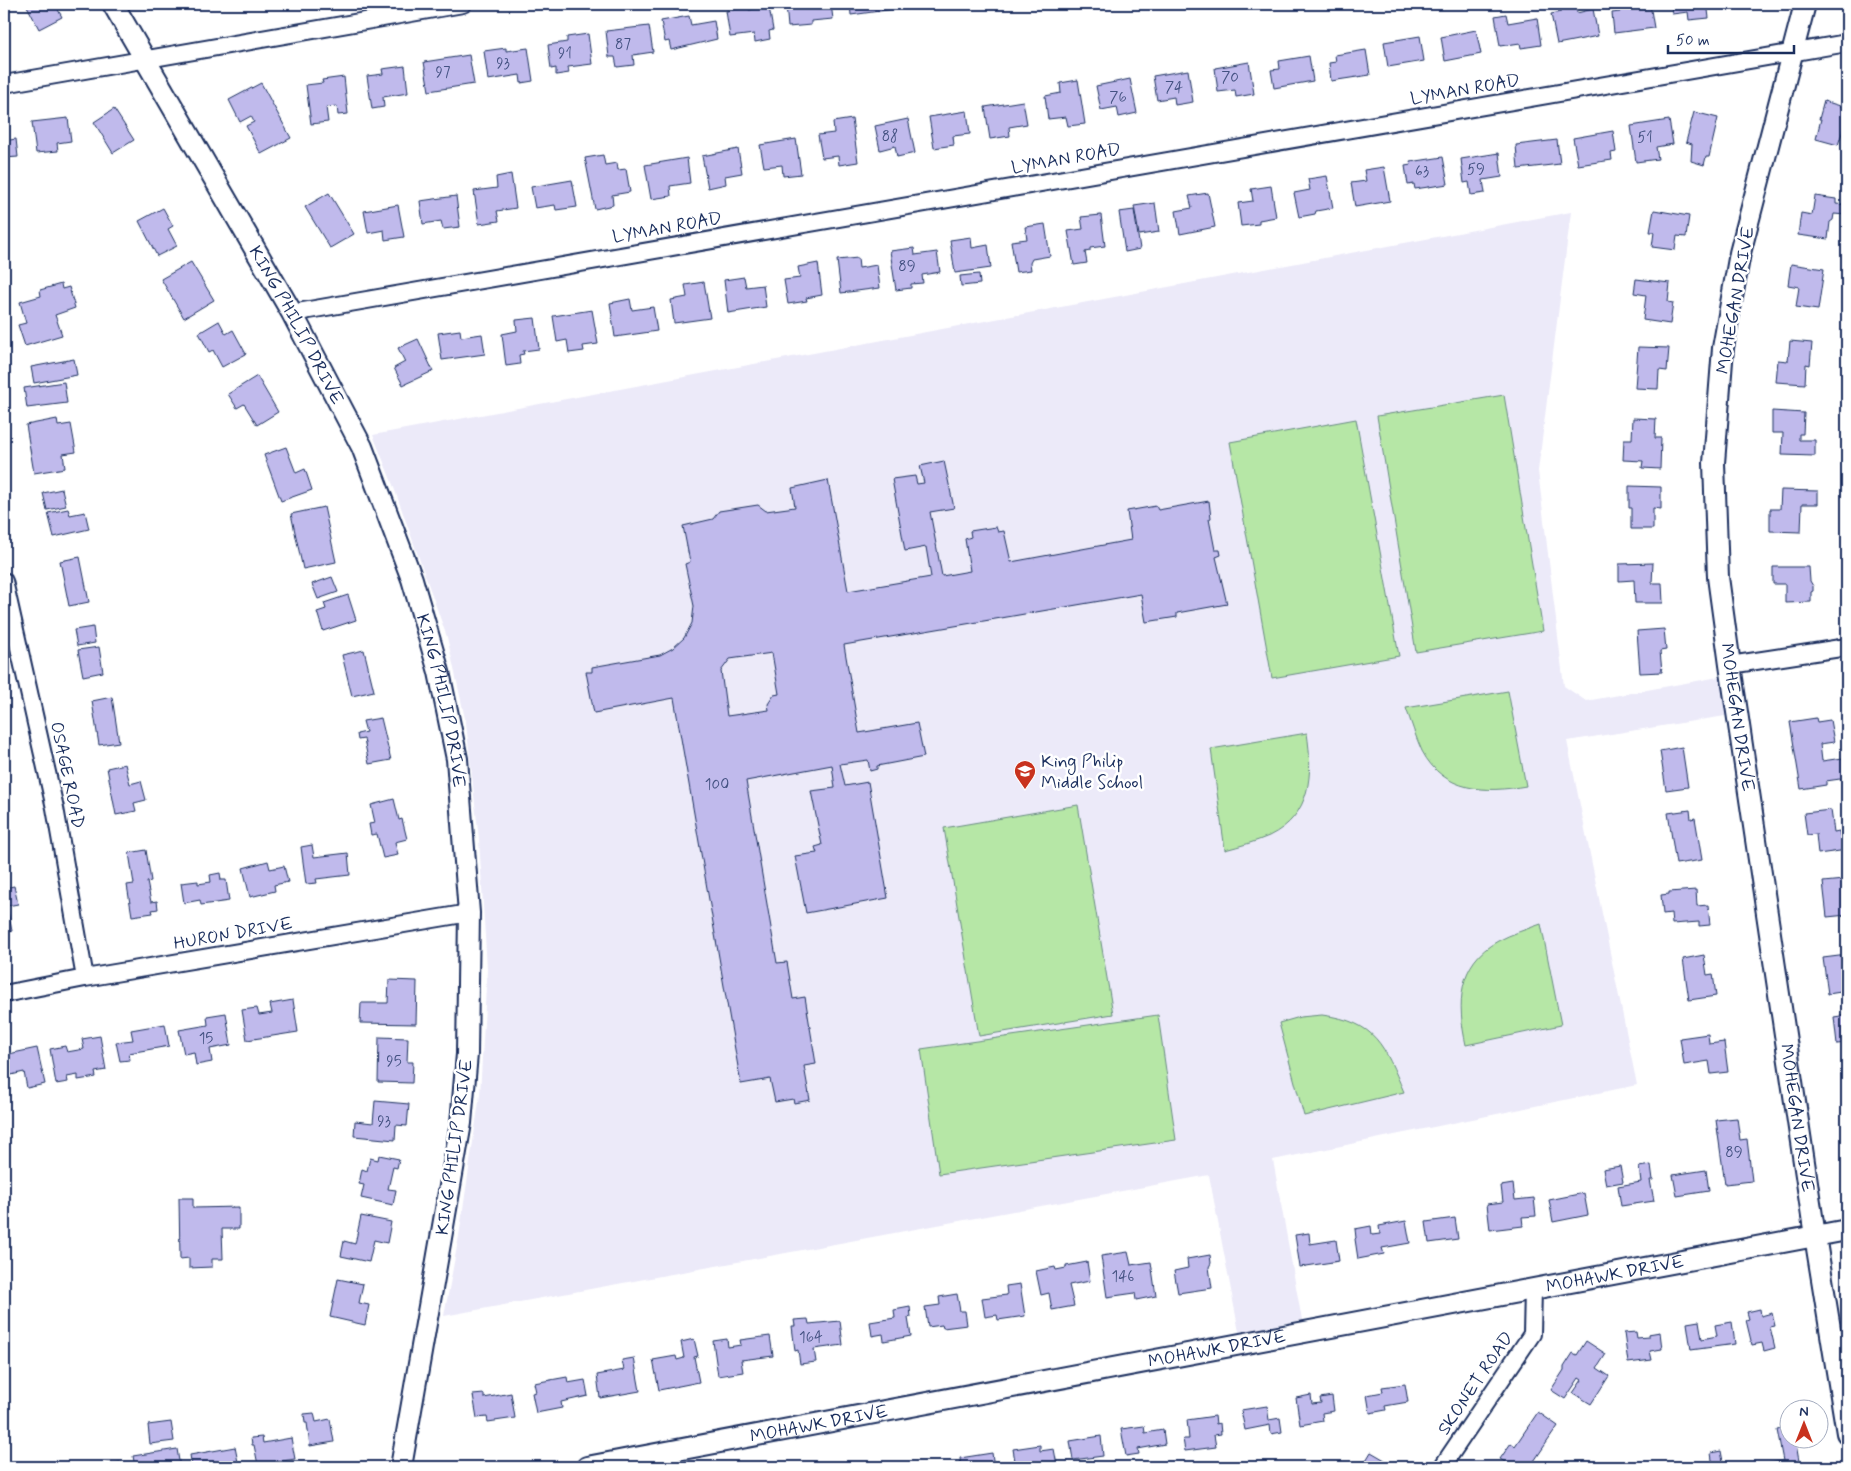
<svg xmlns="http://www.w3.org/2000/svg" width="1851" height="1471" font-family="Mynerve,sans-serif">
<rect width="100%" height="100%" fill="#fff"/>
<filter id="ink" filterUnits="userSpaceOnUse"><feTurbulence type="fractalNoise" baseFrequency=".02" numOctaves="2"/><feDisplacementMap in="SourceGraphic" scale="10" xChannelSelector="R" yChannelSelector="G"/><feConvolveMatrix kernelMatrix="1 2 1 2 8 2 1 2 1" color-interpolation-filters="sRGB"/></filter>
<g filter="url(#ink)">
<!-- built -->
<path fill="#eceaf9" d="M1571,212L1538,471L1564,686L1586,701L1730,675L1738,714L1567,741L1637,1085L1273,1160L1302,1320L1239,1332L1209,1175L444,1316L459,1236L480,1095L487,969L479,839L466,723L447,637L393,485L373,435Z"/>
<!-- green -->
<path fill="#b6e7a6" stroke="#688b82" d="M1504,395L1543,631L1416,652L1377,416Z
M1356,419L1399,656L1272,678L1230,442Z
M1508,691L1526,786C1486,793 1444,793 1422,751C1416,738 1411,722 1406,708Z
M1307,733C1313,774 1312,815 1269,836C1255,842 1240,846 1225,850L1211,749Z
M1078,805L1113,1014L979,1036L944,828Z
M1541,924L1561,1025L1466,1045C1457,1005 1457,963 1498,941C1511,934 1527,929 1541,924Z
M1158,1015L1176,1140L939,1174L921,1049Z
M1322,1015C1377,1022 1384,1046 1404,1092L1304,1116L1279,1023L1300,1017Z"/>
<!-- building -->
<path fill="#c0baec" stroke="#1b2f5e" fill-rule="evenodd" d="M26,4H55L62,17L39,29Z
M786,4H831L833,19L811,21V25L788,27Z
M850,4H893L894,9L851,15Z
M1630,4H1650L1654,28L1614,33L1612,13L1620,12L1619,5Z
M1671,4H1710V9L1708,10L1709,18L1689,20L1688,12L1672,14Z
M1576,5L1577,13L1593,9L1598,36L1557,44L1551,14L1561,12L1560,8Z
M749,7V10L769,7L773,30L769,31L770,39L755,42L754,34L730,37L726,11Z
M1506,14L1508,23L1537,18L1541,45L1521,48L1520,43L1500,46L1495,16Z
M689,16L691,25L714,21L717,39L671,50L669,41L665,42L661,21Z
M649,26L653,52L633,55L634,65L617,67L615,57H609L606,31Z
M1476,30L1481,54L1445,61L1441,37Z
M588,34L592,64L568,67L569,73L556,75V68L551,69L548,45L567,42V37Z
M1420,36L1424,61L1388,67L1384,42Z
M506,48V51L528,48L533,81L521,83L520,75L488,80L484,51Z
M1366,50L1370,75L1331,81L1329,63L1336,62L1335,55Z
M469,55L474,84L429,91L424,62Z
M1309,56L1313,81L1274,88L1271,70L1280,69L1279,61Z
M1249,62L1254,94L1236,97L1235,90L1218,92L1215,68Z
M405,66L408,93L383,97L384,107L372,109L367,76L383,74L382,69Z
M1188,70L1193,102L1175,105L1174,97L1157,100L1153,76Z
M344,77L348,114L338,115L337,106L326,107L328,122L311,124L306,85L323,83L322,80Z
M1130,79L1137,113L1119,117L1117,107L1101,110L1096,86Z
M1078,80L1085,124L1068,126L1066,117L1048,119L1045,96L1061,93L1060,83Z
M261,83L291,138L261,154L246,126L254,122L251,116L240,122L229,100Z
M1023,101L1027,124L1009,127L1010,136L990,139L985,107Z
M1824,101L1847,108V128L1844,127L1838,145L1816,139L1821,119H1819Z
M114,109L134,140L113,153L94,122Z
M967,111L970,134L953,136L954,145L934,148L929,117Z
M1694,112L1718,118L1709,157H1706L1704,165L1691,161L1692,144L1686,142Z
M68,118L71,141L57,143L58,151L36,153L32,122Z
M852,119L858,162L839,165L838,156L822,158L818,135L834,133L833,122Z
M908,119L915,153L897,157L895,146L880,150L875,126Z
M1669,120L1673,144L1656,147L1658,159L1636,162L1631,126Z
M1613,131L1616,152L1611,153L1612,160L1578,165L1573,138Z
M16,139L18,157L5,158V161H4V141Z
M796,139L801,174L783,176L782,165L764,167L760,145Z
M1557,140L1560,164L1518,169L1516,145Z
M738,149L742,173L725,176L726,184L708,188L702,156Z
M1499,153L1502,177L1483,180L1485,193L1471,195L1469,182L1464,183L1461,159Z
M603,155L605,165L617,163L618,170L626,169L630,192L612,195L613,205L595,209L585,158Z
M1443,157L1448,184L1415,189L1414,184L1408,185L1405,166L1411,165L1410,162Z
M687,158L690,183L670,186L671,196L651,199L645,165Z
M1384,167L1390,201L1355,207L1351,183L1366,181L1364,170Z
M511,174L516,208L497,211L499,221L479,224L474,191L497,188L496,177Z
M1327,176L1333,208L1316,211L1315,214L1299,217L1294,193L1310,190L1308,179Z
M572,180L577,207L556,210L555,205L535,208L531,187Z
M1271,186L1276,217L1259,220V224L1241,226L1238,203L1253,201L1251,189Z
M329,193L354,234L330,248L305,207Z
M1208,193L1215,227L1180,234L1176,211L1192,208L1189,196Z
M456,196L460,227L443,229L441,221L423,224L420,201Z
M1815,196L1836,199V204L1847,205L1846,215L1834,214L1833,220L1830,222L1828,239L1798,235L1801,213L1812,215Z
M1155,203L1159,232L1139,235L1134,206Z
M398,205L404,237L385,240L384,230L368,233L364,211Z
M163,208L173,226L168,229L177,246L157,256L139,221Z
M1134,210L1140,249L1125,252L1119,212Z
M1654,210L1689,216L1686,237L1677,236L1675,250L1652,247L1654,232H1650Z
M1101,215L1105,246L1090,248V251L1085,252L1087,263L1074,265L1068,231L1083,229L1081,217Z
M1045,224L1050,256L1032,259L1030,263L1031,270L1016,272L1011,241L1027,239L1025,227Z
M971,237L972,248L988,245L991,268L955,273L950,240Z
M914,248L915,255L937,252L940,272L922,275L923,283L911,284V288L896,290L890,251Z
M858,258L859,268L877,265L880,288L841,293L837,260Z
M191,262L214,300L184,318L161,279Z
M818,263L822,295L806,298L807,301L788,304L784,280L800,278L798,267Z
M1791,264L1824,269L1818,310L1796,307L1799,287L1788,285Z
M979,274L980,284L961,286L960,276Z
M744,277L746,287L763,285L766,307L728,313L724,280Z
M1636,279L1670,283L1668,302L1673,303L1670,324L1643,320L1646,295L1634,293Z
M704,282L710,318L674,323L671,300L687,297L685,285Z
M61,284L62,289L69,287L75,308L55,315L62,335L25,346L18,325L26,323L20,302L41,296L40,290Z
M630,299L632,310L653,307L657,331L615,337L610,303Z
M592,310L598,344L583,346L584,351L569,353L567,340L557,342L553,316Z
M535,318L539,349L523,351L524,354L519,355L520,364L506,366L502,334L517,331L516,320Z
M219,321L226,334L233,330L246,354L222,367L213,350L209,352L199,333Z
M460,330L461,337L482,334L485,354L442,360L438,333Z
M418,339L433,371L403,385L394,368L405,362L398,348Z
M1790,341L1812,343L1810,365L1806,364L1805,384L1776,382L1778,360L1788,361Z
M1638,347L1669,348L1667,371L1659,370L1658,389L1635,388Z
M74,359L77,375L34,383L31,367Z
M257,376L278,412L257,425L244,404L237,408L228,394Z
M64,382L67,403L27,408L24,388Z
M1772,411L1804,413L1803,434H1799V440H1815V456L1782,455L1783,433H1772Z
M1633,418L1656,419L1655,438H1661L1660,469L1642,468L1643,461L1623,460L1624,439H1632Z
M57,419L58,426L71,424L76,452L63,454L65,468L34,473L26,425Z
M286,447L296,473L305,469L312,490L281,501L264,455Z
M944,461L954,508L930,512L942,576L970,571L965,539L971,537L970,531L996,527L998,532L1004,531L1011,562L1131,540L1127,511L1156,506L1158,510L1209,501L1211,518L1209,519L1215,550H1220L1221,555L1216,557L1227,604L1177,613V617L1146,622L1141,594L844,645L859,733L917,723L924,757L877,766V769L870,771L868,760L840,764L845,786L868,782L888,898L806,913L795,856L817,853L815,847L822,845L811,791L835,788L832,765L746,781L777,963L787,962L793,999L805,997L816,1064L804,1066L810,1100L794,1103L793,1099L775,1102L770,1079L741,1084L674,698L594,713L586,672H592V667L660,655L673,648L684,638L692,623L694,606L685,564L690,562L683,526L713,519L719,511L758,505L766,511L795,507L792,488L828,480L848,591L931,577L926,547L905,551L892,479L915,476L917,484L924,483L920,466ZM772,653L779,694L774,695L768,704L769,710L727,716L721,671L730,659Z
M1629,486L1661,487V509L1653,508V529H1631V508H1629Z
M62,489L66,506L47,510L43,493Z
M1781,490L1818,491V504H1802L1801,532L1770,531V509H1780Z
M324,507L336,562L303,569L291,514Z
M68,509L70,515L85,512L89,529L54,537L48,513Z
M80,557L89,602L69,606L60,561Z
M1653,563L1652,583H1662L1663,603H1635L1634,580L1619,581V564Z
M1773,567H1809L1810,581L1813,586V591L1811,592V602L1785,603V584H1773Z
M332,577L338,592L318,599L312,584Z
M348,595L356,620L323,631L317,612L326,609L324,603Z
M93,627L95,643L77,646L74,630Z
M1664,629L1666,650L1660,651L1662,672L1640,673L1637,631Z
M99,647L103,672L83,676L78,650Z
M364,650L374,691L352,696L342,655Z
M112,697L119,742L99,745L92,701Z
M381,718L391,760L369,764L364,739L358,740L357,734L366,732L363,721Z
M1816,718L1817,722L1830,720L1834,742L1820,744L1822,761L1843,758L1847,778L1826,781V785L1801,789L1790,722Z
M1682,747L1688,787L1666,790L1660,751Z
M125,764L130,784L141,781L146,800L134,803L136,811L116,815L107,768Z
M394,799L399,820L402,819L407,839L395,842L398,855L383,858L377,834L371,835L369,824L375,823L371,805Z
M1690,810L1691,819L1695,818L1702,860L1676,864L1668,813Z
M1831,810L1834,832L1839,831L1840,836L1847,835V850L1818,854L1816,834L1807,835L1804,813Z
M312,845L314,857L348,853L350,875L316,879L317,883L306,884L301,847Z
M146,850L151,881L147,882L151,902L157,901L158,909L152,910L153,913L132,916L127,885L134,884L129,853Z
M268,861L270,869L284,866L288,882L274,885L275,891L250,897L243,868Z
M220,873L221,880H226L229,901L201,905L200,900L184,903L181,883L198,881V884L211,882L210,875Z
M1844,880L1847,915L1827,917L1823,882Z
M14,886L18,904L7,906L12,931L4,933V888Z
M1696,890L1697,906L1708,905L1710,925L1699,926V922L1672,924L1671,913L1663,914L1661,895L1669,894V892Z
M1704,955L1707,975L1713,974L1716,996L1689,1000L1683,959Z
M1847,955V991L1828,994L1823,958Z
M389,980L417,981L416,1024L360,1023L361,1003H388Z
M293,1000L298,1032L247,1040L242,1010L257,1008L259,1015L272,1013L270,1004Z
M226,1013L231,1045L210,1049L212,1062L196,1065L194,1052L184,1054L179,1030L208,1025L207,1016Z
M1847,1015V1047V1043L1837,1044L1834,1017Z
M165,1024L169,1046L129,1053L130,1060L120,1061L116,1042L133,1040L131,1030Z
M1708,1034L1709,1044L1724,1042L1728,1072L1711,1074L1709,1061L1684,1065L1680,1038Z
M100,1036L106,1070L95,1072L96,1077L78,1080V1075L67,1077L68,1082L56,1084L50,1049L65,1046L67,1052L84,1049L82,1039Z
M379,1037L408,1038L407,1062H413L412,1083L378,1082Z
M37,1048L45,1084L27,1088L24,1072L7,1076L9,1083L4,1084V1055Z
M375,1101L409,1104L407,1126L396,1125L395,1140L354,1136L355,1121L373,1123Z
M1737,1118L1740,1140L1747,1139L1752,1181L1725,1184L1716,1120Z
M379,1155L399,1159L397,1168L393,1167L388,1189L396,1190L393,1205L361,1198L364,1185L359,1184L362,1169L367,1171L370,1158L378,1160Z
M1651,1165L1653,1180H1650L1654,1201L1621,1206L1618,1186L1641,1182L1639,1167Z
M1620,1166L1623,1182L1606,1185L1603,1169Z
M1706,1170L1709,1191L1677,1196L1673,1175Z
M1513,1184L1515,1200L1534,1198L1536,1216L1522,1217L1523,1226L1490,1230L1487,1204L1503,1202L1501,1186Z
M1584,1193L1588,1215L1553,1222L1549,1200Z
M179,1198H193V1208L239,1207V1229H222L223,1259H212V1267L189,1268V1258L180,1259Z
M361,1216L391,1222L387,1243L374,1240L369,1262L341,1256L344,1241L355,1244Z
M1455,1218L1458,1239L1429,1243L1426,1222Z
M1406,1221L1410,1243L1382,1248L1384,1254L1358,1259L1355,1239L1356,1238L1355,1229L1371,1226L1372,1235L1380,1234L1379,1226Z
M1309,1233L1310,1244L1336,1240L1339,1261L1300,1267L1295,1235Z
M1128,1252L1131,1265L1151,1262L1156,1296L1136,1300L1135,1293L1107,1297L1101,1256Z
M1210,1255L1211,1263L1209,1267L1212,1288L1178,1293L1174,1271L1188,1268L1187,1259Z
M1087,1262L1090,1281L1069,1285L1074,1306L1052,1310L1049,1293L1041,1295L1036,1271L1055,1267L1056,1270L1066,1268V1266Z
M338,1279L363,1284L359,1303L369,1305L365,1325L330,1317Z
M1020,1284L1025,1316L998,1320L997,1315L985,1317L982,1298L1007,1295L1006,1286Z
M957,1294L960,1311H965L967,1325L943,1328L942,1325L928,1327L925,1307L940,1305L939,1297Z
M910,1307L911,1317L908,1318L911,1336L884,1341L883,1334L872,1336L870,1322L895,1318L894,1310Z
M1760,1309L1761,1316L1772,1313L1775,1326L1770,1327L1775,1348L1764,1351L1762,1343L1752,1345L1746,1320L1749,1319L1747,1312Z
M808,1319L809,1324L840,1321L843,1345L814,1349L816,1362L800,1364L798,1350L795,1351L792,1326H795L794,1320Z
M1699,1321L1702,1339L1717,1336L1715,1325L1732,1322L1735,1344L1691,1350L1687,1323Z
M1636,1332L1637,1338L1648,1337V1334L1660,1332L1662,1349L1650,1351L1652,1360L1628,1363L1624,1333Z
M770,1336L773,1356L741,1360L743,1372L718,1376L713,1341L727,1339L728,1347L741,1345L740,1340Z
M694,1339L698,1356L694,1357L699,1382L659,1390L653,1360L676,1356L677,1360L684,1358L681,1342Z
M1586,1341L1606,1354L1597,1368L1609,1376L1591,1404L1573,1393L1582,1380L1579,1378L1565,1399L1551,1390L1564,1370V1367L1573,1353L1577,1355Z
M634,1358L640,1391L600,1398L597,1375L624,1370L622,1360Z
M567,1377L568,1383L585,1380L588,1396L561,1402L562,1408L536,1413L532,1393L536,1392L534,1383Z
M1405,1384L1408,1402L1385,1406L1386,1410L1370,1413L1367,1395L1383,1392L1382,1387Z
M511,1393L515,1418L488,1422L487,1417L477,1418L473,1395L484,1394V1398Z
M1311,1395L1312,1404L1321,1403L1320,1398L1332,1396L1334,1411L1322,1413L1323,1421L1300,1425L1296,1398Z
M1267,1406L1269,1420L1280,1418L1282,1432L1271,1434L1270,1425L1245,1430L1241,1410Z
M1538,1412L1558,1426L1530,1467H1513L1500,1459L1511,1443L1515,1446Z
M314,1413L316,1422L330,1419L334,1442L310,1446L307,1423H305L304,1414Z
M1215,1416L1216,1424L1220,1423L1221,1434L1214,1435L1216,1447L1185,1451L1183,1439H1189L1187,1420Z
M171,1422L174,1441L150,1444L148,1425Z
M1144,1426L1145,1433L1163,1430L1165,1444L1138,1449L1139,1454L1126,1456L1121,1429Z
M1788,1428V1438H1795L1800,1467H1770L1769,1463L1783,1461L1777,1430Z
M1101,1436L1103,1456L1073,1460L1070,1441Z
M262,1437L263,1443L291,1438L295,1459L258,1465L254,1445H252L251,1438Z
M1040,1445V1451L1054,1449L1057,1465L1043,1467L1042,1464L1016,1467L1013,1449Z
M235,1447L239,1467H192L190,1455Z
M177,1449L180,1467H135L133,1456Z
M1721,1451L1724,1467H1713L1711,1453Z
M1371,1452L1390,1463L1387,1467H1362Z
M992,1453L994,1467H961L960,1458Z
M120,1462L121,1467H89Z
M59,1463L60,1467H31Z"/>
<g fill="none" stroke-linecap="round" stroke-linejoin="round">
<!-- minor casing -->
<g stroke="#1b2f5e" stroke-width="20">
<path id="minor" d="M4,84L463,4
M292,313L1847,43
M4,581L55,808L85,978
M1730,665L1847,647
M4,994L85,978L469,913
M1442,1467L1532,1334L1533,1289"/>
</g>
<!-- tertiary casing -->
<g stroke="#1b2f5e" stroke-width="24">
<g id="tertiary">
<path id="s1" d="M113,4L292,313L362,447L412,579L439,672L457,759L469,913L467,1054L461,1123L401,1467"/>
<path id="s2" d="M1805,4L1740,253L1723,348L1714,463L1718,577L1730,665L1815,1236L1847,1433"/>
<path id="s3" d="M587,1467L1847,1230"/>
</g>
</g>
<!-- minor -->
<use href="#minor" stroke="#fff" stroke-width="16"/>
<!-- tertiary -->
<use href="#tertiary" stroke="#fff" stroke-width="20"/>
</g>
</g>
<!-- icons -->
<defs>
<g id="school-pin" transform="scale(1.125)"><path d="M0 17L-7.5 6A9.5 9.5 0 1 1 7.5 6Z" fill="#c8321e" stroke="#fff"/><path d="M0-5L7-2L0 1L-7-2ZM-4 1L0 2.5L4 1V4Q0 6-4 4Z" fill="#fff"/></g>
</defs>
<g fill-rule="evenodd">
<use href="#school-pin" x="1025" y="771"/>
</g>
<g text-anchor="middle" stroke-width="5" stroke-linejoin="round" paint-order="stroke">
<!-- number labels -->
<g font-size="15" fill="#445282">
<text x="623" y="49">87</text>
<text x="565" y="58">91</text>
<text x="503" y="68">93</text>
<text x="443" y="77">97</text>
<text x="1230" y="82">70</text>
<text x="1174" y="92">74</text>
<text x="1118" y="102">76</text>
<text x="890" y="141">88</text>
<text x="1645" y="142">51</text>
<text x="1476" y="174">59</text>
<text x="1422" y="176">63</text>
<text x="907" y="271">89</text>
<text x="717" y="789">100</text>
<text x="206" y="1043">15</text>
<text x="394" y="1066">95</text>
<text x="384" y="1126">93</text>
<text x="1734" y="1157">89</text>
<text x="1123" y="1281">146</text>
<text x="811" y="1342">164</text>
</g>
<!-- street labels -->
<g font-size="18" fill="#1b2f5e" stroke="#fff">
<text transform="translate(1465 89) rotate(-10)" y="6">LYMAN ROAD</text>
<text transform="translate(1066 158) rotate(-10)" y="6">LYMAN ROAD</text>
<text transform="translate(667 227) rotate(-10)" y="6">LYMAN ROAD</text>
<text transform="translate(1735 300) rotate(-80)" y="6">MOHEGAN DRIVE</text>
<text dy="6" stroke="none"><textPath href="#s1" startOffset="370">KING PHILIP DRIVE</textPath></text>
<text dy="6" stroke="none"><textPath href="#s1" startOffset="775">KING PHILIP DRIVE</textPath></text>
<text dy="6" stroke="none"><textPath href="#s2" startOffset="725">MOHEGAN DRIVE</textPath></text>
<text transform="translate(68 775) rotate(78)" y="6">OSAGE ROAD</text>
<text transform="translate(233 933) rotate(-10)" y="6">HURON DRIVE</text>
<text dy="6" stroke="none"><textPath href="#s2" startOffset="1130">MOHEGAN DRIVE</textPath></text>
<text transform="translate(454 1147) rotate(-82)" y="6">KING PHILIP DRIVE</text>
<text dy="6" stroke="none"><textPath href="#s3" startOffset="1046">MOHAWK DRIVE</textPath></text>
<text dy="6" stroke="none"><textPath href="#s3" startOffset="641">MOHAWK DRIVE</textPath></text>
<text transform="translate(1475 1383) rotate(-56)" y="6">SKONET ROAD</text>
<text dy="6" stroke="none"><textPath href="#s3" startOffset="236">MOHAWK DRIVE</textPath></text>
</g>
<!-- poi labels -->
<g font-size="18" fill="#1b2f5e" stroke="#fff" text-anchor="start">
<text x="1041" y="767">King Philip<tspan x="1041" dy="21">Middle School</tspan></text>
</g>
</g>
<!-- margin -->
<rect width="1851" height="1471" fill="none" stroke="#fff" stroke-width="20"/>
<rect x="10" y="10" width="1831" height="1451" fill="none" stroke="#1b2f5e" stroke-width="2" filter="url(#ink)"/>
<!-- north arrow -->
<g transform="translate(1804 1424)"><circle r="24" fill="#ffffff" stroke="#a4acbf"/>
<path d="M0-4L9 19L0 12L-9 19Z" fill="#c8321e"/>
<text y="-8" font-size="14" font-weight="bold" text-anchor="middle" fill="#1b2f5e">N</text>
</g>
<!-- scale -->
<path d="M1668 45v8h126v-8" fill="none" stroke="#1b2f5e" stroke-width="2.5"/>
<text x="1676" y="45" font-size="15" fill="#1b2f5e" stroke="#ffffff" stroke-width="4" paint-order="stroke">50 m</text>
</svg>
